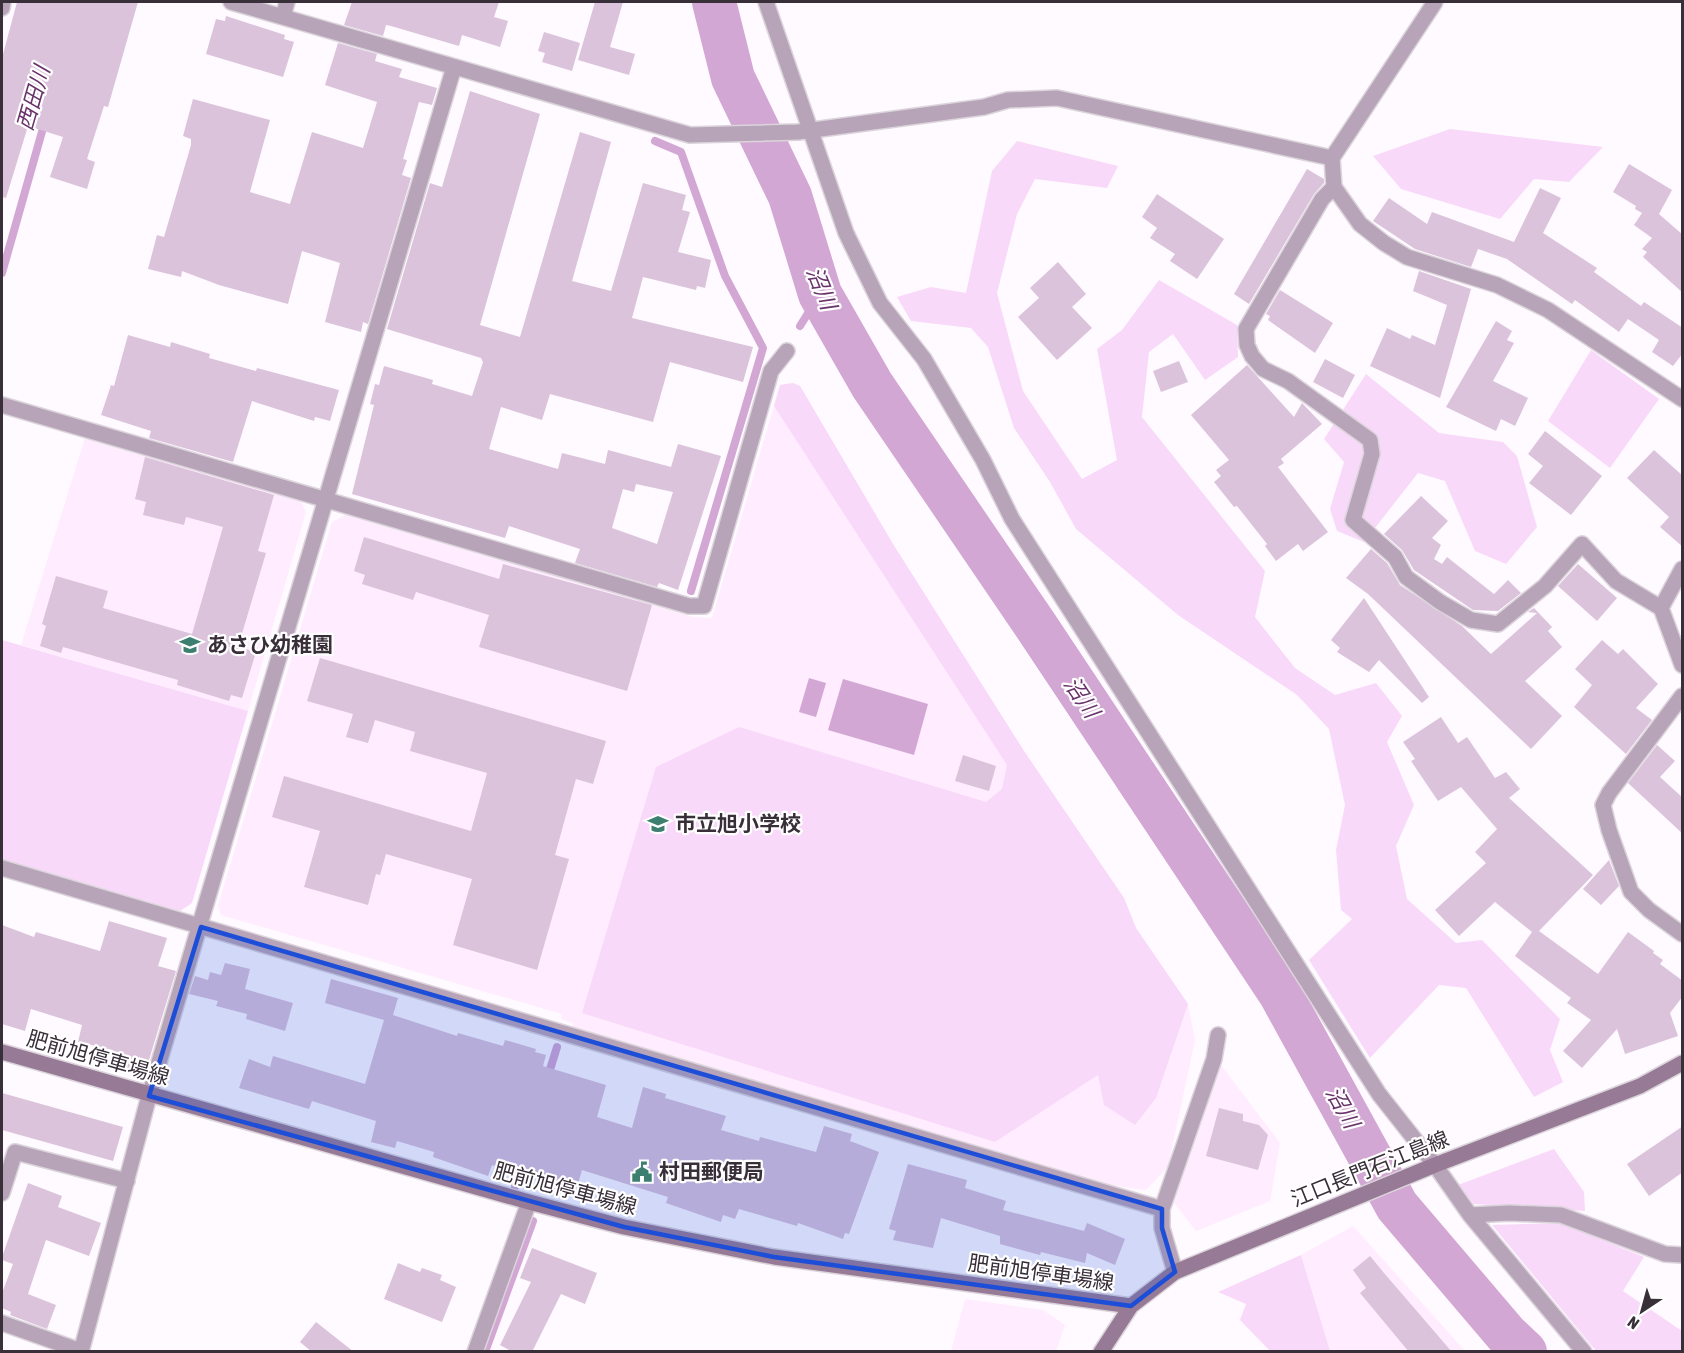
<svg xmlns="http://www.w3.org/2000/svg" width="1684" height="1353" font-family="'Asap Condensed','Noto Sans JP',sans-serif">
<rect width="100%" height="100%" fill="#fffaff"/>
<!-- built -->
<path fill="#ffecfe" d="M793,383L800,386L893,544L1024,751L1124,898L1136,928L1188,1004L1195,1040L1168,1167L1146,1190L1110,1185L572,1028L573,1023L561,1019L562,1014L221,915L218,906L332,522L347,514L693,617L712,618L780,385Z
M85,438L300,500L306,512L248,711L21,645Z
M1221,1065L1280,1143L1270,1201L1196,1231L1174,1203Z
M1353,1226L1465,1351H1330L1301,1255Z
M965,1299L1043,1310L1065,1325L1056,1351H951Z"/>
<!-- green -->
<path fill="#f9d9f9" d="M1450,129L1603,147L1569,182L1534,179L1500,219L1401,189L1373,156Z
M1017,141L1118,166L1107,188L1035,179L1017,214L997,293L1023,391L1082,479L1117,460L1097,349L1122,330L1159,280L1237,325L1238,357L1205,380L1173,334L1149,352L1142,417L1265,571L1255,617L1295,668L1335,695L1376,683L1402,716L1387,742L1414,805L1396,846L1407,899L1456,943L1482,940L1560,1019L1550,1050L1563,1082L1534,1097L1466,988L1439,985L1370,1058L1309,960L1352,919L1341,910L1336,850L1345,805L1329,729L1297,695L1178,615L1076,529L1050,482L1014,428L988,347L971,328L911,321L897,297L931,287L966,293L992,171Z
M1591,350L1659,399L1610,468L1548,421Z
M1366,374L1439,433L1503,442L1517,456L1537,527L1506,564L1475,551L1445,481L1418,473L1364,542L1337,531L1330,509L1344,462L1324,439Z
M793,383L800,386L893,544L1024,751L1124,898L1136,928L1188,1004L1156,1098L1135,1125L1104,1105L1098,1075L995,1142L582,1013L656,767L739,727L986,802L1002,789L1007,765L774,406L780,385Z
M2,640L248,711L192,903L180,911L2,859Z
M1554,1149L1584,1192L1585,1211L1474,1204L1458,1185Z
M1560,1223L1644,1257L1623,1291L1682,1331V1351H1596L1492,1225Z
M1301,1255L1330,1351H1270L1240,1320L1246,1304L1218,1292Z"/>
<!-- water -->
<path fill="#d3a7d4" d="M809,678L826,683L816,717L799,712Z
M843,679L928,704L914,755L828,730Z"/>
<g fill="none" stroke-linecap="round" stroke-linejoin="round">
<!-- stream -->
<path stroke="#d3a7d4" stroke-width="8" d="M655,141L681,152L725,276L763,348L691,591
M2,273L45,121
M800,326L820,294
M548,1076L557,1047
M515,1187L522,1162
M485,1352L533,1221"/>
<!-- river -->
<path stroke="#d3a7d4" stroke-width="44" d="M714,2L733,78L790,196L820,294L872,385L1036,626L1280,993L1397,1206L1506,1334L1525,1352"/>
</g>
<!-- building -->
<path fill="#dbc3db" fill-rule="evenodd" d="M17,2H138L108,107L104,106L87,159L95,162L87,189L50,177L63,137L28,126L6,198L2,197V58Z
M352,2H499L494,17L508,21L500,47L462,35L459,46L391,26L386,25L383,36L344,25Z
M595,2H623L610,47L635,54L629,75L578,60Z
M226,16L285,35L284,39L294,42L283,77L206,54L216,19L225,21Z
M544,32L580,43L572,71L542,62L545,53L538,51Z
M338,43L377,54L375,61L402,69L399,77L437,88L432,105L419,102L403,159L407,160L402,175L411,178L368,324L363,322L361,332L325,322L340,263L302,251L288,304L219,285L182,271L181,277L148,269L157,235L164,237L191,145V139L183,136L193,99L270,120L250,192L290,204L312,132L363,148L377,102L325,85Z
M470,91L540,114L480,325L520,337L580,132L611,142L572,281L611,291L643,183L686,195L682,210L690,212L678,252L711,260L705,288L697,286L696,290L643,277L632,318L753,347L743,382L670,362L653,422L550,394L542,420L501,407L489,449L558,469L562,453L605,464L608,450L671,467L678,444L721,456L678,590L659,583L657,587L575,563L580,549L509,526L505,538L352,494L374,405L370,404L375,384L379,385L384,366L433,380L432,384L472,396L483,362L481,358L387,329L430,183L442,187ZM636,484L673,492L657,544L612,528L623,489L634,492Z
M1629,164L1672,190L1659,214L1683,235V293L1643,257L1647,252L1642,249L1652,238L1634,225L1642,213L1635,209L1636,206L1613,192Z
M1307,169L1324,179V183L1314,194L1249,304L1234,294Z
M1540,188L1561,198L1543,233L1597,268L1594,272L1641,306L1644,302L1683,328V353L1673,366L1652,352L1659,340L1628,319L1619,332L1575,300L1572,304L1507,259L1478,249L1471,267L1415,249L1373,221L1389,198L1427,224L1432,212L1514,242Z
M1157,194L1224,239L1197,279L1170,261L1175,254L1150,238L1157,228L1142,217Z
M1058,262L1086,294L1072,307L1092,328L1057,360L1018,317L1039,298L1030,288Z
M1419,271L1471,289L1440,398L1370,366L1387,328L1410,339L1412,335L1435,345L1447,305L1413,291Z
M1280,290L1333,323L1315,353L1268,320L1270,316L1266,314Z
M1496,321L1512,331L1507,340L1514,343L1493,381L1528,398L1515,426L1501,419L1496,431L1446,407Z
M128,335L170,347L171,342L210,354L209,358L256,371L257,368L339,390L330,421L315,417L314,421L252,401L233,462L149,438L151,431L101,415L111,385L114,386Z
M1325,359L1355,375L1343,398L1313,382Z
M1179,361L1188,382L1161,392L1153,371Z
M1247,365L1294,417L1302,403L1322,424L1281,459L1284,463L1278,467L1328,532L1303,551L1298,544L1276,561L1265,546L1267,544L1237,506L1234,507L1214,482L1221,476L1216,470L1229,460L1191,415Z
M1545,431L1602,476L1571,515L1529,483L1543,466L1528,454Z
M1654,450L1683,476V547L1660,527L1669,517L1627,478Z
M145,457L274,495L258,551L266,553L238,647L256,652L242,698L231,695L229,701L177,685L178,680L63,647L61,653L40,646L46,626L42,624L56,576L108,591L103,608L192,634L223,527L186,517L184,525L143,515L146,502L135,499Z
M1421,496L1448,521L1432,538L1441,545L1434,559L1442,564L1447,557L1494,594L1508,580L1521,593L1498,611L1473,610L1414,570L1402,550L1384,534Z
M364,537L499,579L503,564L652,605L627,691L479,647L489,615L416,592L413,600L362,584L365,575L354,571Z
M1371,549L1387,563L1400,585L1462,626L1491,654L1537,613L1528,612L1534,608L1552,627L1548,631L1562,647L1525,681L1562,716L1531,749L1368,594L1346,578Z
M1578,564L1617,598L1597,621L1558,586Z
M1364,598L1429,697L1422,703L1379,660L1369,672L1337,652L1340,648L1331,640Z
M1602,640L1618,654L1623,649L1658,684L1636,708L1652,720L1626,754L1574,707L1592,685L1575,669Z
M320,658L606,741L593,784L576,779L555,855L569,859L537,970L453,945L472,879L386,854L380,875L376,874L368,905L304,887L320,831L272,817L284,776L471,831L487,773L410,751L415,732L375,720L368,743L346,737L353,714L307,701Z
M1441,717L1458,743L1467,737L1495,778L1506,772L1520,789L1509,798L1593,875L1539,931L1598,974L1628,932L1654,951L1653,953L1663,960L1660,964L1683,981V996L1670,1013L1678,1036L1625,1054L1617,1029L1582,1068L1563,1051L1591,1020L1567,1003L1571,998L1515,956L1532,932L1495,902L1459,936L1435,910L1486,863L1475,852L1497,829L1461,787L1438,801L1411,761L1415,759L1403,742Z
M1657,745L1675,761L1660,777L1683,798V834L1628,783Z
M963,755L996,766L989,791L955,781Z
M1609,860L1619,886L1601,905L1583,889Z
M109,921L167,938L158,966L176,971L145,1073L110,1062L113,1050L78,1042L82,1025L31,1009L25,1031L2,1024V925L34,937L36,932L100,951Z
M225,963L250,969L245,989L293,1003L285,1031L246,1019L247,1014L216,1006L218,1001L189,994L195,976L208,980L210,972L221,975Z
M331,979L398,998L393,1015L457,1036L458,1033L503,1046L505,1040L536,1049L535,1052L546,1055L543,1066L606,1085L597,1117L632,1128L643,1087L666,1094L665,1098L726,1116L721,1130L759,1141L760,1137L816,1152L824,1126L852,1134L850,1141L879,1152L849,1234L845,1233L843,1239L798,1223L797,1226L739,1209L735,1219L723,1215L721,1222L666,1203L668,1197L582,1170L577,1187L499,1164L498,1167L492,1165L488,1176L433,1157L434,1152L397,1141L395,1148L371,1142L376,1121L312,1101L309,1109L239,1088L249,1059L270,1067L273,1056L365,1084L384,1020L325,1003Z
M2,1093L123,1127L113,1161L2,1130Z
M1219,1108L1243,1114V1121L1259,1125L1268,1135L1258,1170L1206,1156Z
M1683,1126V1172L1649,1196L1627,1164Z
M908,1164L967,1180L965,1188L1006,1201L1003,1210L1084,1231L1087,1223L1125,1239L1115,1265L1087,1253L1085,1263L1041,1252L1040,1255L1000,1244V1236L941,1218L933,1248L893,1240L896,1231L889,1229Z
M28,1183L62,1196L58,1207L101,1223L89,1256L46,1240L28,1294L56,1305L47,1329L10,1315L11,1312L2,1308V1293L13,1264L2,1260V1257Z
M532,1248L597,1273L585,1304L561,1294L532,1352H513L500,1345L531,1282L520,1278Z
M1370,1256L1384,1273L1452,1352H1409L1360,1293L1366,1288L1353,1270Z
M398,1263L420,1272L422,1268L442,1275L440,1280L456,1287L442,1322L384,1299Z
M316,1322L354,1352H312L300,1342Z"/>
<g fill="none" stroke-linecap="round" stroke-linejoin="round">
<!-- minor casing -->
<g stroke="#dbd5db" stroke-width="18">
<path id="minor" d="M231,2L690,135L798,132L984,107L1008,100L1057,98L1332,158
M766,2L846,233L880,303L924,359L983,460L1012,519L1379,1094L1435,1165L1470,1215L1584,1352
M1435,2L1332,158L1334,187L1360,224L1384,243L1407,257L1497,285L1548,310L1682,399
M2,8L3,2
M283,17L287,2
M1334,187L1322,199L1246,329L1247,345L1252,356L1263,369L1288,381L1370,440L1372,454L1353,520L1395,557L1406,577L1440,602L1471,620L1498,624L1545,586L1582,544L1616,581L1661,608L1682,665
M2,405L689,606H704L771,371L787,351
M1661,608L1682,569
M1682,696L1609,793L1603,805L1609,830L1631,892L1649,910L1682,934
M2,868L1162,1209
M2,1193L15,1152L127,1181
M1470,1215L1509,1213L1561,1215L1665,1254L1682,1255
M1175,1272L1162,1228V1209L1214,1059L1218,1035
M2,1323L81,1351
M81,1352L149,1096L454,67
M475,1352L529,1202"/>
</g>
<!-- secondary casing -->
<g stroke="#dbd5db" stroke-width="18">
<path id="secondary" d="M2,1052L529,1202L624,1227L774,1257L1131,1306
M1101,1352L1131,1306L1175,1272L1435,1165L1640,1086L1682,1063"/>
</g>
<!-- minor -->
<use href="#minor" stroke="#b8a4b8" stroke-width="15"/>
<!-- secondary -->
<use href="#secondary" stroke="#967a96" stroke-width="15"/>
</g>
<!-- marked area -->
<path fill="#1d4ed8" fill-opacity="0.2" stroke="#1d4ed8" stroke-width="4.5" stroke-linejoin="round" d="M201,927L1162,1209V1228L1175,1272L1131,1306L774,1257L624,1227L149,1096Z"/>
<!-- icons -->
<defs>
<g id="school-bare" transform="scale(1.62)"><path d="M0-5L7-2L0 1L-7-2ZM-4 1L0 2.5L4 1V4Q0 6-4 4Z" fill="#3c7e6f" stroke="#fff" stroke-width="2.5" paint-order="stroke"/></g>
<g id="civic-bare" transform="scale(1.62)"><path d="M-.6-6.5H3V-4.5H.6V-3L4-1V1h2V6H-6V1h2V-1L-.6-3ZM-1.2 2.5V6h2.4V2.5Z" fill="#3c7e6f" stroke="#fff" stroke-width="2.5" paint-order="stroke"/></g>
</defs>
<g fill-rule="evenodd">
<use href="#school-bare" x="190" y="645"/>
<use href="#school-bare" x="658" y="824"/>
<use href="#civic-bare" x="642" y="1172"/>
</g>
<g text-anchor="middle" stroke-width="4.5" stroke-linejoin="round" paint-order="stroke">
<!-- poi labels -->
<g font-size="21" font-weight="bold" fill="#382f38" stroke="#fff" text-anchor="start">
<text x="207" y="652">あさひ幼稚園</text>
<text x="675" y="831">市立旭小学校</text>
<text x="659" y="1179">村田郵便局</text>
</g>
<!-- street labels -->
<g font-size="21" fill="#382f38" stroke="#fff">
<text transform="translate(98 1058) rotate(16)" y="7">肥前旭停車場線</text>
<text transform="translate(1370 1169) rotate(-22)" y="7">江口長門石江島線</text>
<text transform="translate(565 1189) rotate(15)" y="7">肥前旭停車場線</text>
<text transform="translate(1041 1273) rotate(8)" y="7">肥前旭停車場線</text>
</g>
<!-- water labels -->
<g font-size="22" font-style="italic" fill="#69336b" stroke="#fff">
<text transform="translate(33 98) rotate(-74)" y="8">西田川</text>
<text transform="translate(822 288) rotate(68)" y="8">沼川</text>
<text transform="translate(1082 697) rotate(56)" y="8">沼川</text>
<text transform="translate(1343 1107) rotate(61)" y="8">沼川</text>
</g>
</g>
<!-- border -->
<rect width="1684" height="1353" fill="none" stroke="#382f38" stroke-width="6"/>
<!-- north arrow -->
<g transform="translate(1642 1311) rotate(216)" stroke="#ffffff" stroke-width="4.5" paint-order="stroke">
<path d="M0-4.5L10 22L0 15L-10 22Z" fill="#382f38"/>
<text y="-9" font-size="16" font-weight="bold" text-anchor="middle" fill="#382f38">N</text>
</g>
</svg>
